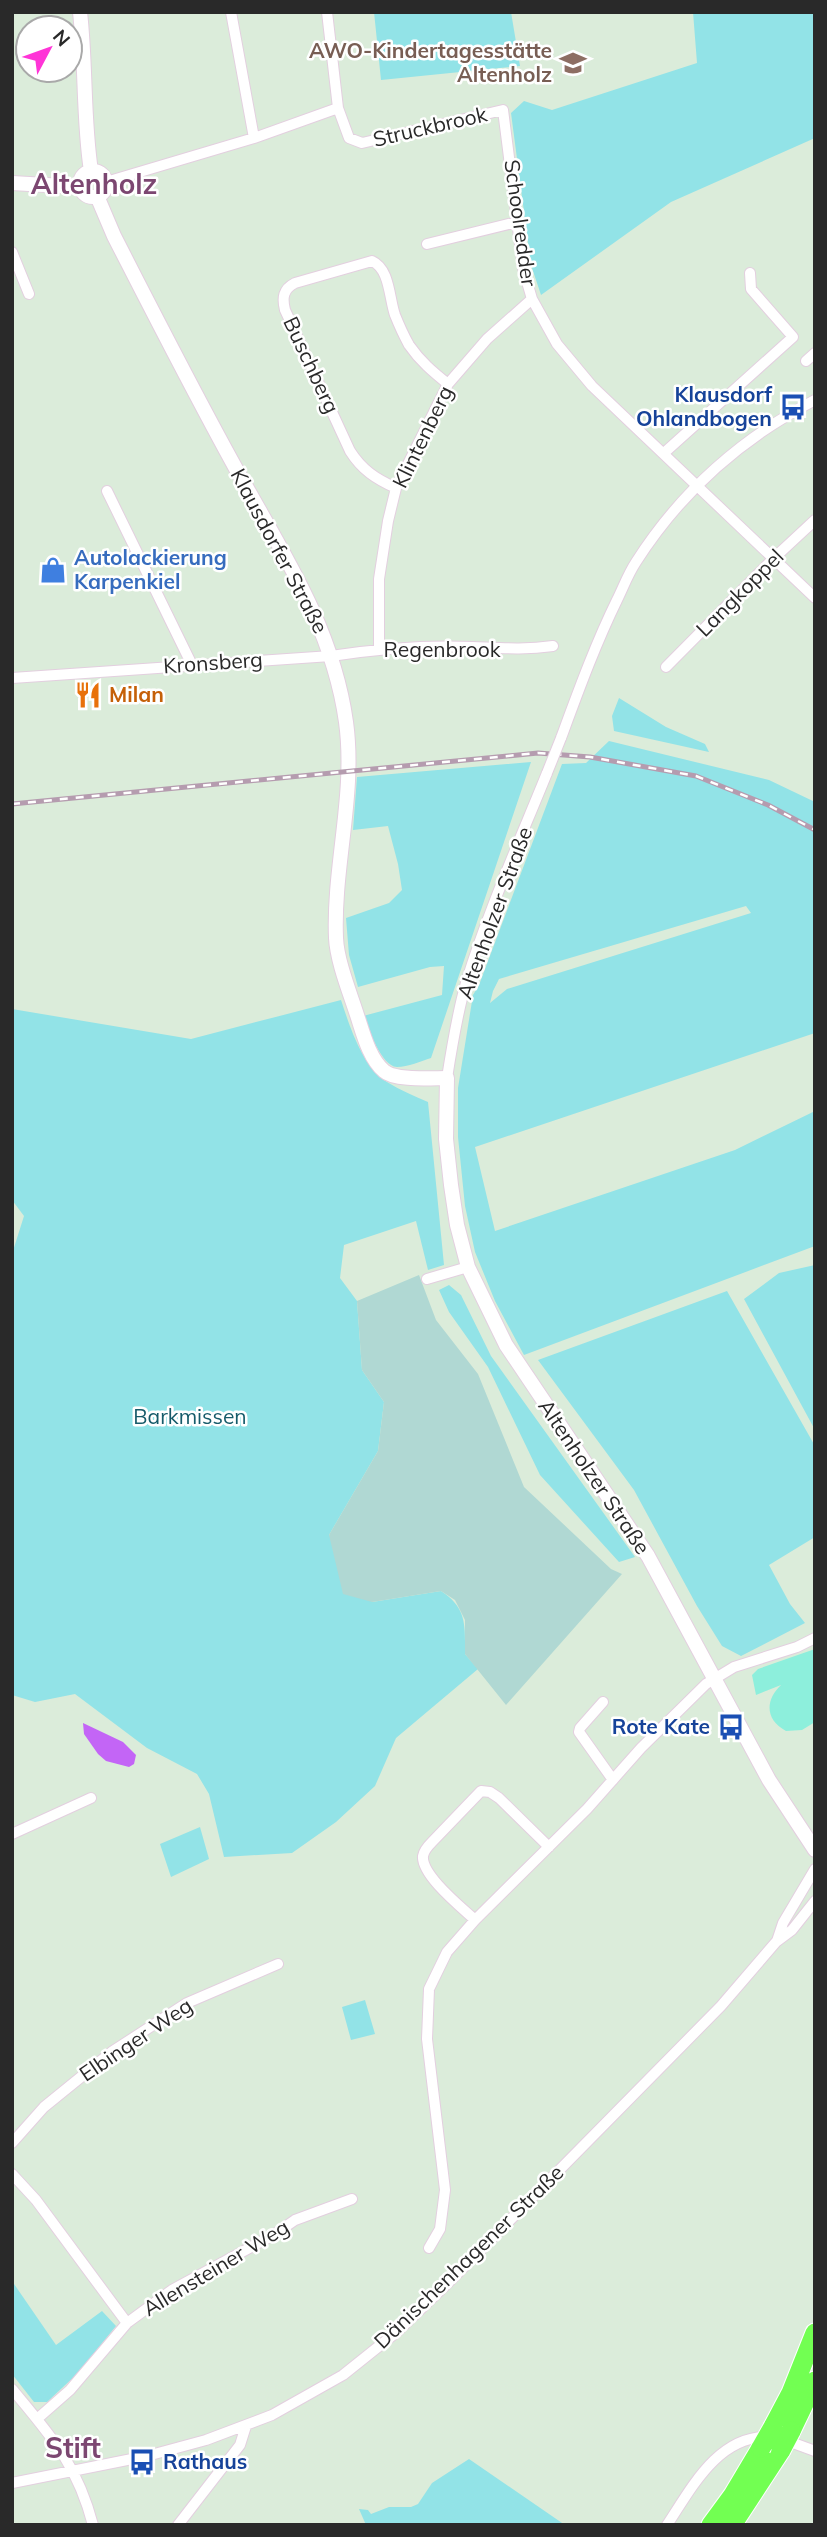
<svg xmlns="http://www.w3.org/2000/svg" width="827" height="2537" font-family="Mulish,sans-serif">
<rect width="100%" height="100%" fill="#dbecda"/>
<!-- green -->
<path fill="#92e3e7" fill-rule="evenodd" d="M374,12H511L520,66L381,80Z
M693,12H815V138L671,202L541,295L531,265L511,113L524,101L552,110L697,63Z
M619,698L666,727L705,744L709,752L614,731L612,716Z
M609,741L769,780L815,802V1033L475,1147L495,1231L735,1150L815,1111V1246L524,1355L495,1301L475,1252L465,1206L458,1137V1088L473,995L479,985L562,764L586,763ZM746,906L751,913L507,989L490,1003L493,991L499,979Z
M531,762L431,1058C421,1061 408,1067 397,1067C381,1066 369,1029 363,1016L442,995L444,966L430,967L358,987L349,955L346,918L389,903L402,890L398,864L388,826L353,830L357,777Z
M341,1000C350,1027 362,1066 387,1082C400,1090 414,1096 428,1102L444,1265L428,1270L416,1221L344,1245L340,1278L357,1301L362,1370L384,1402L378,1451L329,1535L372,1602L441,1591C467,1608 465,1625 465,1654L478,1669L396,1738L375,1786L336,1822L292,1853L224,1857L209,1794L197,1774L147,1748L75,1694L35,1702L12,1695V1254L24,1216L12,1200V1009L191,1039Z
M815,1265V1430L744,1299L779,1273Z
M449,1285L461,1295L491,1356L635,1557L619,1562L540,1475L488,1367L449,1312L439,1290Z
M727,1291L815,1446V1537L769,1565L790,1604L805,1623L741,1656L722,1646L697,1606L634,1490L538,1360Z
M200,1827L209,1859L171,1877L160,1844Z
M365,2000L375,2034L351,2040L342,2007Z
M12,2281L56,2345L102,2311L116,2326L77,2374L47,2402H34L12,2374Z
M469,2459L565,2525H366L359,2509L368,2510L371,2514L389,2507H411L418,2504L432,2483Z"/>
<!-- cemetery -->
<path fill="#b0d8d3" d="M419,1275L436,1320L478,1374L524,1487L611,1569L622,1574L506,1705L465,1654V1620L455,1600L441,1591L372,1602L343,1594L329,1535L378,1451L384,1402L362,1370L357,1301Z"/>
<!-- pitch -->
<path fill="#8defdc" d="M815,1649V1722L802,1730L786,1731C765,1720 765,1700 781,1685L756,1695L752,1675L758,1669Z"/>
<!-- water -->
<path fill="#c365f6" d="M83,1723L123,1742L136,1755L134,1764L129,1767L106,1761L98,1754L84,1734Z"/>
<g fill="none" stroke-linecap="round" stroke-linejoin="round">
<!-- street casing -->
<g stroke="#e3cfdf" stroke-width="12">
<path id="street" d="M231,12L254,138
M327,12L338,108
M106,182L254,138L338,108L349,138L362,143L503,110L523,268L532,299L557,344L592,386L815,598
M427,244L517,222
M12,252L29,294
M806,361L815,353
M664,453L793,337L751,289L750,273
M396,488C376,479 362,470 350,451L285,310C282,298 283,289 295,283L372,261C390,269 389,298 395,315C399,325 404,336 409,345C420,361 433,372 448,384
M107,491L192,665
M379,649V579L388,521L396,488L448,384L487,339L532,299
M666,667L773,559L815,520
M12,678L331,656C377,649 425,645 472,647C501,648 524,650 553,646
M561,738C578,692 595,645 617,600C623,588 628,574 636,562C680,493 742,438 815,400
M447,1078C452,1046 457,1014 466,983C488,911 519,842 547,773
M427,1279L468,1267
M603,1702L580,1728L579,1732L613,1780
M12,1834L91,1798
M475,1920C461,1907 421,1875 423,1856C424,1850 428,1846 432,1842L481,1791L490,1792L499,1798L549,1847
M777,1941L783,1923L815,1869
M12,2143L44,2107L113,2051L187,2003L278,1964
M12,2174L36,2200L127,2323
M429,2248L440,2229L445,2190L427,2039L429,1989L447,1952L475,1920L587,1809L641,1748L706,1684L734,1667L797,1647L815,1638
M12,2389C51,2436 77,2464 93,2525
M37,2419L70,2390L127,2323L172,2290L275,2234L295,2220L352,2199
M785,2440L815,2451
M12,2483L147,2456L206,2440L272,2415L343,2375L398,2331L451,2280L721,2006L776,1942L792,1930L815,1901
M178,2525L240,2445L246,2426
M667,2525C691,2489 718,2435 769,2437"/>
</g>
<!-- secondary casing -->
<g stroke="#e3cfdf" stroke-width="16">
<path id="secondary" d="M80,12C86,65 83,119 91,171
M80 184a13 13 0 1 1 26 0a13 13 0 1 1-26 0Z
M12,183L81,187
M97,196L114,236C155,316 196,397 240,476C284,555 333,629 346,722C356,794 333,866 336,938C337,961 350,993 357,1015C363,1033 369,1058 384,1071C395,1081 432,1078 447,1078L446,1139L451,1185L457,1225L468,1267L506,1345L648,1556L769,1780L815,1850"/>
</g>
<!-- highway casing -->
<g stroke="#fff" stroke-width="21">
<path id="highway" d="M773,2427L791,2393L815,2333
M791,2431L815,2381
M711,2525L733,2495L761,2448
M732,2525L781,2450"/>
</g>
<!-- street -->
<use href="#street" stroke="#fff" stroke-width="10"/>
<!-- secondary -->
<use href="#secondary" stroke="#fff" stroke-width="14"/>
<!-- highway -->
<use href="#highway" stroke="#72ff52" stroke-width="19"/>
<!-- rail casing -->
<g stroke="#b59caf" stroke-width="5">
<path id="rail" d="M12,804L538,753L590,757L696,776L768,805L815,830"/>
</g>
<!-- rail -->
<use href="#rail" stroke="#fff" stroke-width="2.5" stroke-dasharray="8" stroke-linecap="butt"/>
<!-- street-bridge casing -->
<g stroke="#e3cfdf" stroke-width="12" stroke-linecap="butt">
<path id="street-bridge" d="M547,773L561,738"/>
</g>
<!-- highway-bridge casing -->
<g stroke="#fff" stroke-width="21" stroke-linecap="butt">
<path id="highway-bridge" d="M761,2448L773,2427
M781,2450L791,2431"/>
</g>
<!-- street-bridge -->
<use href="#street-bridge" stroke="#fff" stroke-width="10"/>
<!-- highway-bridge -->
<use href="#highway-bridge" stroke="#72ff52" stroke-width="19"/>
</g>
<!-- icons -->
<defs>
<g id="school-bare" transform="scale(2.1)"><path d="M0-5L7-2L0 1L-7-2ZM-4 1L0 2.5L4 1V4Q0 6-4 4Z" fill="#8d6e63" stroke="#fff" stroke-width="2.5" paint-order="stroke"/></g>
<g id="bus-bare" transform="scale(2.1)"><path d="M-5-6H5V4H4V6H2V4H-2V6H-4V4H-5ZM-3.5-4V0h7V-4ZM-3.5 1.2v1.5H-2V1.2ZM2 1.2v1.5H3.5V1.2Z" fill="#1a4fb4" stroke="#fff" stroke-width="2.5" paint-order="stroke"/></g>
<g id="shop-bare" transform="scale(2.1)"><path d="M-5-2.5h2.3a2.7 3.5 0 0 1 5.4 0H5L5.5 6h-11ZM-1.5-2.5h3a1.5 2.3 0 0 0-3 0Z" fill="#3f7fe0" stroke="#fff" stroke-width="2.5" paint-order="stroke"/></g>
<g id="restaurant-bare" transform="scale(2.1)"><path d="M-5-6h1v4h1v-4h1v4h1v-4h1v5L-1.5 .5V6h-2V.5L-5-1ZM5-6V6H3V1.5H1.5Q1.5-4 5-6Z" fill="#e8710a" stroke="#fff" stroke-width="2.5" paint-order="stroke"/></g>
</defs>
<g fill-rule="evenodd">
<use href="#school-bare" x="573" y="63"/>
<use href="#bus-bare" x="793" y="407"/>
<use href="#shop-bare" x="53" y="570"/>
<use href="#restaurant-bare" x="88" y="695"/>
<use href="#bus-bare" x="731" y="1727"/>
<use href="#bus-bare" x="142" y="2462"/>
</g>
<g text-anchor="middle" stroke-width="5" stroke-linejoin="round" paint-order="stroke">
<!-- education labels -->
<g font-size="21" font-weight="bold" fill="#785e54" stroke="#fff" text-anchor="end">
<text x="552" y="58">AWO-Kindertagesstätte<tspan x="552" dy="24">Altenholz</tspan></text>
</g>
<!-- street labels -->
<g font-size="21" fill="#292929" stroke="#fff">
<text transform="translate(430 127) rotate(-13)" y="7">Struckbrook</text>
<text transform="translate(520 223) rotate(82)" y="7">Schoolredder</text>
<text transform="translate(311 365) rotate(65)" y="7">Buschberg</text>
<text transform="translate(423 437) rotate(-64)" y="7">Klintenberg</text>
<text transform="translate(279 551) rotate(62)" y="7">Klausdorfer Straße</text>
<text transform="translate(740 593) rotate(-45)" y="7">Langkoppel</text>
<text x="442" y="657">Regenbrook</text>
<text transform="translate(213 663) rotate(-4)" y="7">Kronsberg</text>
<text transform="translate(495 913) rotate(-70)" y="7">Altenholzer Straße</text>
<text transform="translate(594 1477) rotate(56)" y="7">Altenholzer Straße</text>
<text transform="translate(136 2040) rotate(-34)" y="7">Elbinger Weg</text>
<text transform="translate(469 2257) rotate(-44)" y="7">Dänischenhagener Straße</text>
<text transform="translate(216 2268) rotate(-31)" y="7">Allensteiner Weg</text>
</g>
<!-- transit labels -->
<g font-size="21" font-weight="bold" fill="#164399" stroke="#fff" text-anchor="end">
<text x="772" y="402">Klausdorf<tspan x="772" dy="24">Ohlandbogen</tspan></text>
<text x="710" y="1734">Rote Kate</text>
<text x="163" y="2469" text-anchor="start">Rathaus</text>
</g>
<!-- shop labels -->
<g font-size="21" font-weight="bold" fill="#366cbe" stroke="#fff" text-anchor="start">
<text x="74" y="565">Autolackierung<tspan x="74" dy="24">Karpenkiel</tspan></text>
</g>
<!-- food labels -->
<g font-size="21" font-weight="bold" fill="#c56008" stroke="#fff" text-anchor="start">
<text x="109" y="702">Milan</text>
</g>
<!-- park labels -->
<g font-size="21" fill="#155b6a" stroke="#fff">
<text x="190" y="1424">Barkmissen</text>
</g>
<!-- district labels -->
<g font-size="28" font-weight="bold" fill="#7c4771" stroke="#fff">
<text x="94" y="194">Altenholz</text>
<text x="73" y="2458">Stift</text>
</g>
</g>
<!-- border -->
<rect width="827" height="2537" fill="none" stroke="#292929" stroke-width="28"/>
<!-- north arrow -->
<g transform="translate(49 49) rotate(49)"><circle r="33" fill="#ffffff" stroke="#a9a9a9" stroke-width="2"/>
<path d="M0-5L12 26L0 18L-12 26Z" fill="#ff34d7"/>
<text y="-10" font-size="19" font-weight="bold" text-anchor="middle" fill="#292929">N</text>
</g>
</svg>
